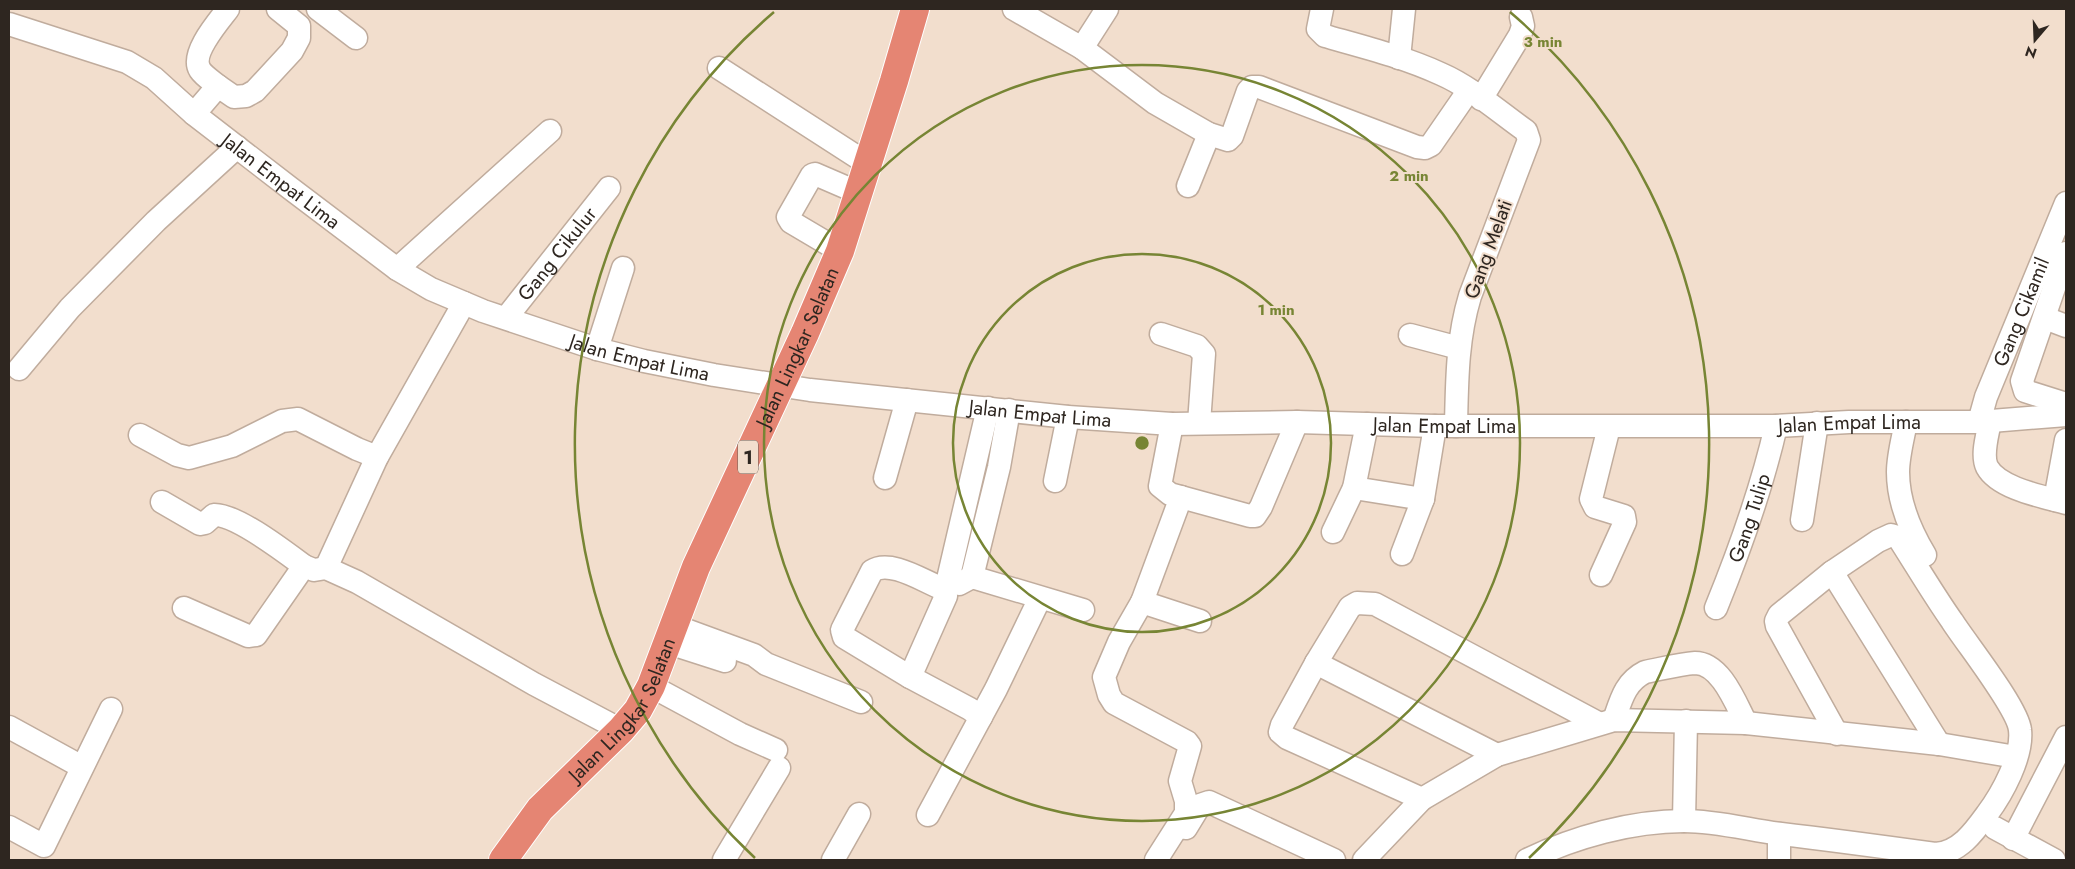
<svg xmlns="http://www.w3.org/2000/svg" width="2075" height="869" font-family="Jost,sans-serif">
<rect width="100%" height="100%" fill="#f2decd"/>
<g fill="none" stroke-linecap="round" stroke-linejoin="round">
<!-- minor casing -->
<g stroke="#c0ac9d" stroke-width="25">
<g id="minor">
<path d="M318,9L356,38"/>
<path d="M1014,9L1082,48L1155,103L1209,134L1228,140L1232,136L1248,91L1252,87H1259L1417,147L1425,148L1431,145L1469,90"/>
<path d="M1322,9L1318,29L1325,36C1364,47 1404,57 1441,74C1471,87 1499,112 1526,131L1529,140L1470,296C1457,339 1457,381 1456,426"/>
<path id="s1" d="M9,24L127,62L154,78L194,114L290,188L397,269L431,289L483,311L597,349L644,361L714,375L810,390L1068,417L1172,424L1297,422L1435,426H1776L1849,422H1979L2066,415"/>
<path d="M1082,48L1107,9"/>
<path d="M1399,58L1404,9"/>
<path d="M719,68L868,164"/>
<path d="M218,86L234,97L246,96L255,91L292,51L299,38V26L278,9"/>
<path d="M1481,99L1520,35L1523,26L1521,17"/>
<path d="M194,114L218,86C212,81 204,76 200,70C190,54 218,22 228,9"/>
<path d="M1188,186L1209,134"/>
<path d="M840,251L791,222L788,217L812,175L815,174L859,193"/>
<path d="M2066,253L2022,381L2025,391L2066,404"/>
<path d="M397,269L550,131"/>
<path id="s2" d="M506,318L609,188"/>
<path d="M2045,318L2066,326"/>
<path d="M1161,334L1197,346L1204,354L1199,423"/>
<path d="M1410,335L1459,348"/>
<path d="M597,349L623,268"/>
<path d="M19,369L70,308L156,221L237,147"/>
<path d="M1990,421C1988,434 1981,454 1987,467C1999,489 2045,497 2066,503"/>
<path d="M1906,422C1903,438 1898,456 1898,472C1898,502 1910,530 1925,555"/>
<path id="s3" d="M1979,422L1986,397L2066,203"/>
<path d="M1172,424L1160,486L1170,494L1250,516H1255L1261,507L1297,422"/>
<path d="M140,435L177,455L189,458L232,446L282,421L298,419L357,449L377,457"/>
<path d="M885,478L907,400"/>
<path d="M1055,481L1068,417"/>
<path d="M1354,488L1423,499"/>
<path d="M2055,500L2066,440"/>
<path d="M162,502L200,524L205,523L214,515C236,514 285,552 304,566"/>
<path d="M1802,520L1817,423"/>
<path d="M1333,532L1354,488L1367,424"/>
<path d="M1402,554L1423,499L1435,426"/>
<path d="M326,568L377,457L464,303"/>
<path d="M1832,572L1779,615L1776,621L1777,626L1837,734"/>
<path d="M1601,575L1625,522L1624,516L1595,507L1591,499L1609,427"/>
<path d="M972,577L999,467L1009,410"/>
<path d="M959,584L972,577L1083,610"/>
<path d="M945,592L941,588C923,581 890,559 872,571L845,624L842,630L844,637L910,677L970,709L981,717"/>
<path d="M1142,602L1200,621"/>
<path d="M184,608L248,636L256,635L304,566L314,570L326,568L357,582L534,684L621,730"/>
<path id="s4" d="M1716,608C1740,549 1762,488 1776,426"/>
<path d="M675,626L754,655L766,664L861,702"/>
<path d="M669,643L725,661"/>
<path d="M1316,663L1497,755"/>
<path d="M910,677L946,596L945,592L988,408"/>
<path d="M651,686L740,734L776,750"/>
<path d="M1614,720C1621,700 1625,682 1645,672C1661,669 1679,664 1695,663C1721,663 1736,704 1746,723"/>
<path d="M9,727L82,767"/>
<path d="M1422,799L1287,738L1280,732L1282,725L1316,663L1350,607L1357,603L1375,604L1598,723"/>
<path d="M928,815L996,689L1040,598"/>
<path d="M1684,821L1686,721"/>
<path d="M9,827L44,846L111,709"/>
<path d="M1186,828L1200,805L1209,802L1334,860"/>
<path d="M1995,828L2054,860"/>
<path d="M2013,839L2066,737"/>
<path d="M724,860L779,768"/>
<path d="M833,860L859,814"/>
<path d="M1156,860L1186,813V801L1180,781L1190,746L1187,742L1114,703L1109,695L1104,677L1119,642L1142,602L1181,497"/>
<path d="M1364,860L1422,799L1497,755L1614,720L1746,723L1939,744L2016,757"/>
<path d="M1527,860C1574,837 1632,821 1684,821C1717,821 1749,830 1781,834C1833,840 1884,847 1935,854C1959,853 1974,832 1987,814C2002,794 2023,756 2020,730C2018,708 1966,643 1952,621C1933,594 1916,565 1898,537L1891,535L1878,541L1832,572L1939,744"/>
<path d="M1779,860V834"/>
</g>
</g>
<!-- highway casing -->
<g stroke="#fff" stroke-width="30">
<g id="highway">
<path id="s5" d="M503,860L540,809L621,730L638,710L651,686L696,567L805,333L840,251L894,81L915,9"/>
</g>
</g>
<!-- minor -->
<use href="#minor" stroke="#fff" stroke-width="22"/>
<!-- highway -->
<use href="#highway" stroke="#e58573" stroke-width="28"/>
</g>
<!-- distance rings -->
<g fill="none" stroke="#778534" stroke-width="2.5">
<circle cx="1142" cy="443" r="189"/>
<circle cx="1142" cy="443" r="378"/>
<path d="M755 858A567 567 0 0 1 774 12M1510 12A567 567 0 0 1 1529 858"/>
</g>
<g text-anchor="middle" stroke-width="4" stroke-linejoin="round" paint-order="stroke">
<!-- shield labels -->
<rect fill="#f2decd" stroke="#695d54" stroke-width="1" x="738" y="440.5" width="20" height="33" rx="4"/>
<g font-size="19" font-weight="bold" fill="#2e2620">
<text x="748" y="464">1</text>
</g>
<!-- street labels -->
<g font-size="20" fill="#2e2620" stroke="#f2decd">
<text dy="7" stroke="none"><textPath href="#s1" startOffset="319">Jalan Empat Lima</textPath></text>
<text transform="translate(1488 249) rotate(-70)" y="7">Gang Melati</text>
<text dy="7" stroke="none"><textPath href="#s2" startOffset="82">Gang Cikulur</textPath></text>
<text dy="7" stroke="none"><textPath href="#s3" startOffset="118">Gang Cikamil</textPath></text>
<text dy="7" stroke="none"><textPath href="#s5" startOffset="599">Jalan Lingkar Selatan</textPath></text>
<text dy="7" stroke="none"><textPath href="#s1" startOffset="724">Jalan Empat Lima</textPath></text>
<text dy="7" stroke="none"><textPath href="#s1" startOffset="1129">Jalan Empat Lima</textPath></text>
<text dy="7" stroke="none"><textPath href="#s1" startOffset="1939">Jalan Empat Lima</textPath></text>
<text dy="7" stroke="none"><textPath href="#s1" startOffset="1534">Jalan Empat Lima</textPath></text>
<text dy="7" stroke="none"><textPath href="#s4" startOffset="96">Gang Tulip</textPath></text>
<text dy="7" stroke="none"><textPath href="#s5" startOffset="194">Jalan Lingkar Selatan</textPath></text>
</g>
</g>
<circle cx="1142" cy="443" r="8" fill="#778534" stroke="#f2decd" stroke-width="2.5"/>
<g font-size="15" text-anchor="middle" font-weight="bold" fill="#778534" stroke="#f2decd" stroke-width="4" stroke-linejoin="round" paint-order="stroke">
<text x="1543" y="47">3 min</text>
<text x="1409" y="181">2 min</text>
<text x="1276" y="315">1 min</text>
</g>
<!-- border -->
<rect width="2075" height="869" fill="none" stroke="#2e2620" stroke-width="20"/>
<!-- north arrow -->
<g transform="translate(2035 40) rotate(199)" stroke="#f2decd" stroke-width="4" paint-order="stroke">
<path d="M0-4L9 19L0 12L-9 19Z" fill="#2e2620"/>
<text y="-8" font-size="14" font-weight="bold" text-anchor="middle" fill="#2e2620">N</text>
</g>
</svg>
